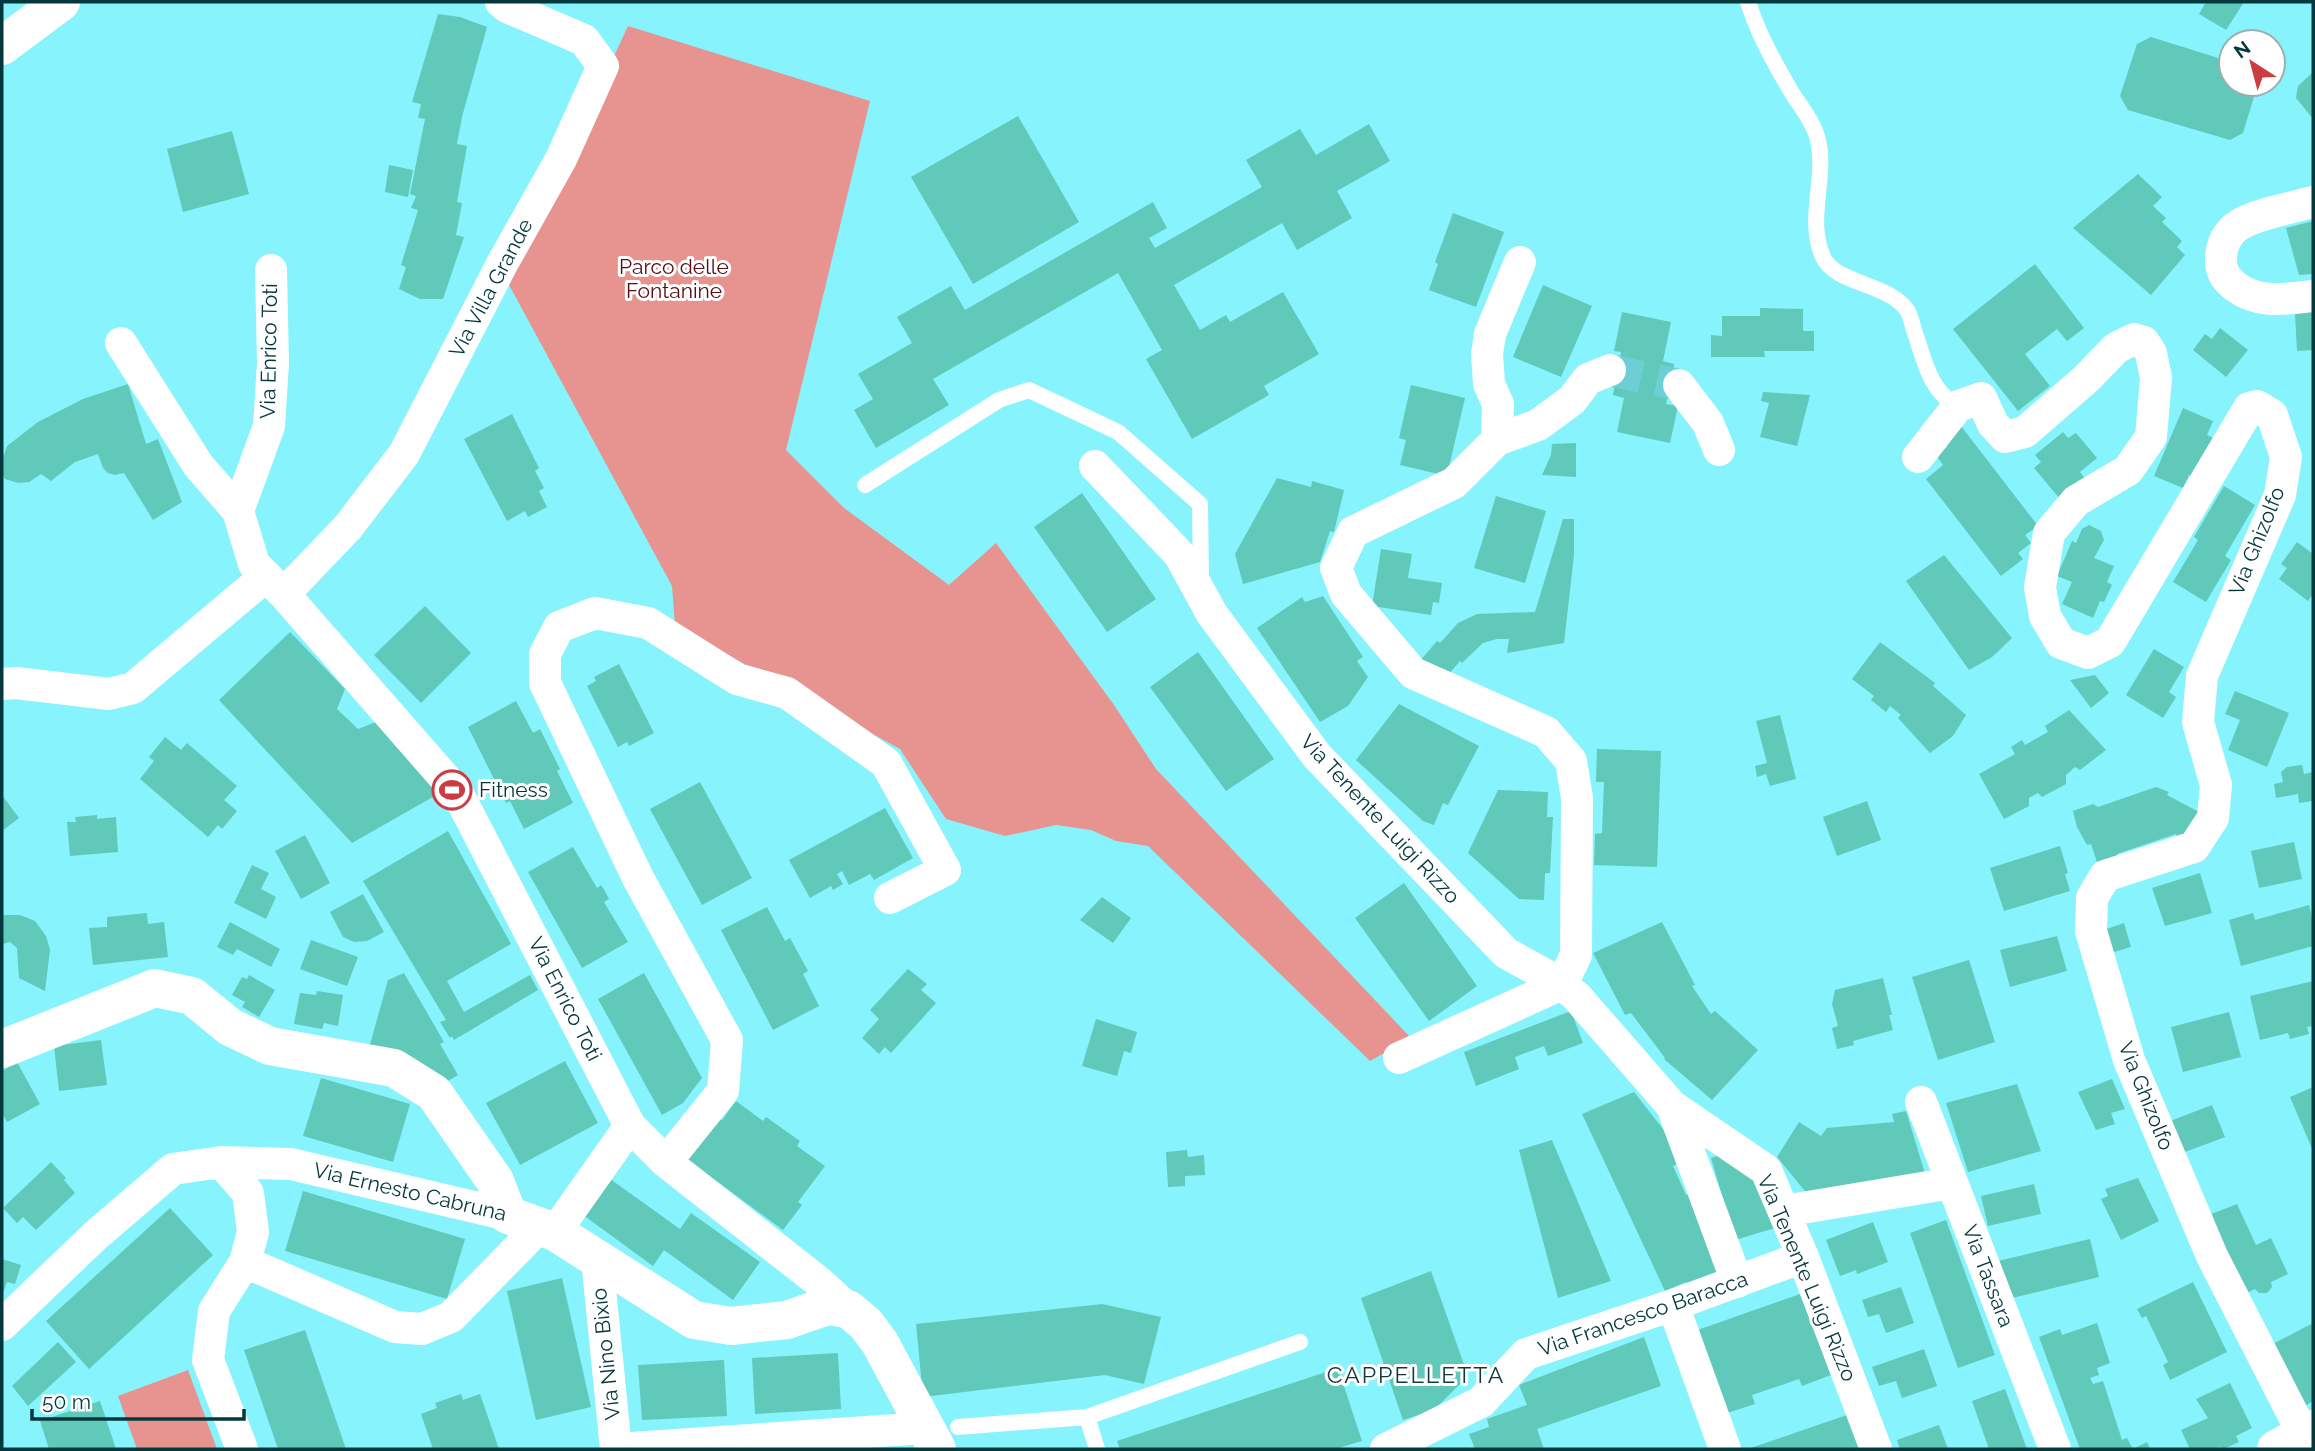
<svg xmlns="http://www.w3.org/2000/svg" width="2315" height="1451" font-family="Raleway,sans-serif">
<rect width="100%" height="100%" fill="#87f3fc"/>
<!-- green -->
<path fill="#e79491" d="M628,26L870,101L786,450L844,508L949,585L996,543L1114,705L1156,769L1411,1038L1370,1061L1148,846L1116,841L1091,830L1056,825L1005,836L946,819L900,749L675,626L672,586L508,283Z
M188,1370L217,1449H137L118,1396Z"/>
<!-- building -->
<path fill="#60c9b9" d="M2206,2H2244L2226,30L2199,14Z
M438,14L460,17L487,27L462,117L457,144L467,146L457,202L462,203L456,235L464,237L443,299H420L399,289L406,267L401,265L418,210L411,208L416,196L410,194L425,119L418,118L421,104L412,102Z
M2151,37L2231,62V84H2258L2243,133L2230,140L2128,110L2120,96L2137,44Z
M2313,72V119L2296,98L2298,86Z
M1018,116L1079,222L973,284L911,177Z
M1369,124L1390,161L1337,191L1352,218L1297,250L1282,223L1174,285L1200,330L1226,315L1230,322L1283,292L1319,354L1264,386L1269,395L1192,439L1146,359L1162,350L1118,273L933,379L949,405L876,448L854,410L873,399L858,374L912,343L897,317L951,286L965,310L1153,202L1167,228L1149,238L1155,248L1262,187L1246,160L1300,129L1316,155Z
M232,131L249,194L183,212L167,149Z
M389,165L413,170L408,197L385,192Z
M2138,174L2162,197L2153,206L2166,218L2162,222L2182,241L2177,247L2185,255L2151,295L2073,228Z
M1453,213L1504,232L1476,307L1429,290L1438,264L1435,262Z
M2313,221V274L2299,275L2286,228Z
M2035,264L2084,328L2067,341L2057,329L2025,354L2050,386L2018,411L1953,329Z
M1543,285L1592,306L1561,377L1513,357Z
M1760,308L1803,309V331H1814V351H1764L1765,357H1711V335L1722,336V316H1760Z
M1622,312L1671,322L1663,361L1674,364L1666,404L1678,406L1670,443L1617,432L1624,398L1613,395L1621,352L1614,351Z
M2313,312V350L2297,351L2295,313Z
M2220,328L2248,350L2226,377L2193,350L2205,334L2212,339Z
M128,384L146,444L158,439L182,502L153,520L124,473L115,475L108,473L103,468L98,454L75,462L51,481L41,474L29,482L18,483L5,479L2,473V461L7,446L38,422L83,399Z
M1411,385L1465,398L1447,476L1400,465L1406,440L1399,438Z
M1763,392L1810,395L1797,446L1760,437L1769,403L1761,401Z
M2183,408L2213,421L2207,435L2213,438L2195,477L2189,475L2183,488L2154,476Z
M512,414L539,468L535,471L544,488L539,491L547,507L528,517L525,511L507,521L464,439Z
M1961,426L2038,526L2025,535L2031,543L2018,553L2023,559L2001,576L1926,479L1943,465L1936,455L1947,447L1942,441Z
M2063,432L2068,438L2076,433L2097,458L2080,472L2085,479L2060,499L2034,468L2041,462L2035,455Z
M1576,443V477L1542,475L1551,455L1552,444Z
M1277,478L1311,487L1312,481L1344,490L1334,532L1330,531L1320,562L1243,584L1235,554Z
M2224,486L2255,505L2225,556L2231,560L2206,602L2173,582L2198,540L2194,537Z
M1082,493L1156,599L1107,632L1034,527Z
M1496,496L1546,511L1525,583L1474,568Z
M1563,519H1574V555L1564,643L1507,653L1509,639H1497L1483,643L1462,663L1460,661L1443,681L1419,662L1437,641L1440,643L1458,623L1477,614L1535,612Z
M2089,525L2101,531L2104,540L2094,558L2114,566L2107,582L2112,585L2104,602L2100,601L2093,618L2062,604L2072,582L2057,576L2072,541L2076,543L2082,529Z
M2297,542L2313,554V594L2308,601L2279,579L2287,568L2281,564Z
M1381,549L1412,554L1408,578L1442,583L1439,603L1433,602L1431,615L1372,606Z
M1944,555L2012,638L1992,657L1969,670L1906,581Z
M1323,596L1363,657L1357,661L1368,677L1348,706L1320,722L1257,628L1302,597L1305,602Z
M425,606L471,653L421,703L374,655Z
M290,632L345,689L337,709L358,729L376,722L438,794L352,843L219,700Z
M1880,642L1935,683L1933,686L1966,715L1953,736L1930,753L1898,718L1901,715L1890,706L1886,712L1871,700L1874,696L1852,679Z
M2154,649L2184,667L2169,692L2176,697L2163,718L2126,695Z
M1198,652L1274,759L1226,791L1150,687Z
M619,664L654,733L629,746L627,742L618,747L587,686L596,681L594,677Z
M2095,675L2109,693L2091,708L2070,680Z
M2235,691L2289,713L2267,767L2228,750L2240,720L2225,714Z
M516,701L533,733L540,729L560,769L557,771L573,803L524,829L510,801L506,803L468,727Z
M1399,704L1479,746L1448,805L1443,803L1434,825L1423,821L1356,760Z
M2069,710L2106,750L2080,770L2075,767L2066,775V784L2042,797L2038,793L2029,798V806L2004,819L1979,774L2015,754L2011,747L2022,740L2025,745L2048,732L2045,726Z
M1780,715L1796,779L1770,786L1766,774L1757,777L1755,766L1767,763L1756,721Z
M165,737L181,750L187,743L237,786L224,800L237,811L222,829L218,825L208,837L140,779L154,761L149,757Z
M1597,749L1661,751L1657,867L1594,865L1595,834L1602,833L1604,782H1596Z
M2302,765L2304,774L2313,772V801L2299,803L2298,794L2276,798L2274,784L2283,782L2281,772L2287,767Z
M700,782L752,878L702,905L650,809Z
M2156,787L2169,792L2167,795L2199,812L2188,839L2178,842L2176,834L2117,854L2120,861L2099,868L2091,844L2087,845L2077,827L2073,811L2093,804L2098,807Z
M1498,790L1548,792L1547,817H1553L1550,873H1545L1544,900L1519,899L1468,853Z
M2,795L19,818L2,831Z
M1867,801L1881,840L1837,856L1823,817Z
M885,808L913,858L874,880L870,874L849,885L842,871L837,874L843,884L833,890L831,886L810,898L789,860Z
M97,815V819L116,817L118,852L70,856L67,822H76L75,817Z
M448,831L511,944L447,981L464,1012L530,975L538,990L454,1040L452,1036L450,1038L440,1022L446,1020L363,881Z
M305,835L330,883L301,899L275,851Z
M2294,842L2302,879L2259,888L2251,851Z
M2060,846L2068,873L2065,874L2070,891L2004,911L1990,868Z
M573,847L597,888L601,885L605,891L609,899L604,902L628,942L582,968L528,872Z
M252,865L269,873L261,889L276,897L266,919L234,903Z
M2200,873L2212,913L2165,926L2152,888Z
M1404,883L1477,986L1429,1021L1355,918Z
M363,894L384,932L367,941L354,942L343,937L330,912Z
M1102,897L1131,918L1113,943L1080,920Z
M2309,905L2313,921V946L2241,966L2229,920L2253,913L2255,920Z
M767,907L785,941L790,938L808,971L803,974L819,1006L773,1030L721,930Z
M147,913L148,924L164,922L168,957L93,965L89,928L107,927V917Z
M2,915H20L35,921L46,936L50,950L45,991L19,978L17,948L10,942L2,944Z
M230,922L280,949L271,967L237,949L233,955L217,947Z
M1662,922L1695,985L1692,986L1711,1014L1715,1011L1758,1050L1712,1100L1664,1059L1665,1058L1631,1013L1625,1015L1593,953Z
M2124,923L2131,947L2114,952L2104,930Z
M2057,936L2067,971L2010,987L2000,950Z
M311,940L358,957L347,986L300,969Z
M1969,960L1995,1042L1938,1060L1912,977Z
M908,969L927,984L921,990L936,1003L891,1053L885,1047L879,1054L862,1038L879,1019L870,1010Z
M404,973L444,1042L440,1044L458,1075L441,1085L369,1048L388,980Z
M644,973L702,1078L683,1103L662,1115L598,999Z
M249,975L275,990L259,1017L242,1007L245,1002L232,995L242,977L247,979Z
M1883,978L1892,1015H1889L1893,1030L1853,1041L1854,1045L1837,1049L1832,1028L1838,1026L1832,1004L1835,990Z
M2313,981V1026L2307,1027L2309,1034L2290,1039L2288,1033L2260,1040L2250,996Z
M317,991L343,995L338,1026L324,1023L322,1029L294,1024L300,993L316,995Z
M1571,1011L1583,1043L1548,1056L1544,1046L1515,1057L1519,1069L1476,1086L1464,1052Z
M2229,1012L2241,1057L2183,1072L2171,1027Z
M1096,1019L1137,1032L1131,1053L1124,1051L1117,1076L1082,1066Z
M101,1040L107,1085L59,1091L54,1046Z
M565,1061L598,1123L520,1165L486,1103Z
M17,1062L40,1104L7,1122L2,1113V1071Z
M321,1078L410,1104L393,1162L303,1136Z
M2112,1079L2125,1109L2111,1113L2115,1124L2096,1130L2078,1092Z
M2017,1084L2041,1151L1968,1172L1946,1103Z
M2313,1087V1151L2290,1097Z
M1634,1092L1663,1129L1677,1164L1673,1166L1686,1195L1691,1193L1726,1269L1690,1288L1686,1282L1665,1291L1582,1114Z
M736,1101L763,1121L766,1117L800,1141L797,1146L825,1166L798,1202L802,1205L783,1230L688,1160L719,1118L722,1120Z
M2212,1105L2225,1137L2177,1155L2165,1123Z
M1906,1111L1926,1177L1814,1202L1777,1157L1799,1122L1821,1136L1827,1128L1894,1122L1892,1114Z
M1552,1140L1611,1281L1558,1298L1519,1150Z
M1187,1150L1188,1157L1204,1155L1205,1175L1185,1176V1186L1168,1187L1166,1152Z
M1729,1152L1763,1184L1775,1228L1735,1240L1711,1158Z
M51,1162L66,1178L64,1180L75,1193L36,1230L23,1217L17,1223L3,1208Z
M606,1176L680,1229L691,1213L760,1262L733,1300L664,1250L653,1266L579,1212Z
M2138,1178L2159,1221L2121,1240L2101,1199L2108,1196L2105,1189Z
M2034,1184L2041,1214L1988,1226L1981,1196Z
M303,1191L465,1239L447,1299L285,1251Z
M2237,1204L2256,1245L2271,1238L2288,1274L2271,1282L2272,1287L2267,1293H2259L2255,1289L2240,1296L2201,1218Z
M170,1208L213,1255L89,1369L46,1321Z
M1946,1220L1995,1355L1958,1368L1910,1233Z
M1873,1222L1888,1262L1857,1274L1856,1270L1840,1276L1826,1240Z
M2090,1239L2099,1277L2008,1299L1998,1261Z
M2,1259L21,1265L15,1284L7,1282L2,1296Z
M1431,1271L1468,1376L1434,1410L1403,1420L1361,1298Z
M562,1278L591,1407L536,1420L507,1291Z
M2193,1282L2227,1352L2170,1380L2163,1365L2168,1362L2146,1316L2142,1318L2137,1309Z
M1901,1287L1914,1323L1886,1333L1879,1314L1868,1317L1862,1300Z
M1803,1293L1831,1375L1802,1386L1799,1379L1752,1395L1755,1404L1721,1415L1692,1332Z
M1102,1304L1161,1317L1144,1384L1105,1375L923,1397L916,1324Z
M2097,1323L2110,1363L2097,1368L2099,1375L2090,1378L2093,1384L2103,1381L2122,1440L2127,1438L2133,1449L2147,1442L2150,1449H2080L2039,1337L2060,1329L2062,1335Z
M2313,1323V1401L2303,1407L2271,1345Z
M305,1330L346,1449H278L244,1350Z
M1644,1337L1661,1386L1537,1429L1544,1449H1475L1469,1434L1489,1427L1487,1419L1527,1405L1519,1385Z
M58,1342L76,1362L28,1406L12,1386Z
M1924,1349L1937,1386L1902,1398L1896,1381L1879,1386L1872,1367Z
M838,1353L841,1409L755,1414L752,1358Z
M724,1360L727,1416L642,1420L638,1365Z
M1338,1368L1362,1441L1335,1449H1120L1117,1441Z
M2230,1383L2252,1428L2236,1436L2239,1442L2223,1449L2219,1447L2214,1449H2190L2181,1430L2208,1418L2196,1399Z
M2005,1389L2027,1449H1989L1972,1401Z
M461,1394L463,1400L480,1394L499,1449H433L421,1414L437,1408L435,1403Z
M100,1401L116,1449H49L40,1421Z
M1847,1415L1859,1449H1748Z
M1939,1425L1948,1449H1900L1897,1440Z"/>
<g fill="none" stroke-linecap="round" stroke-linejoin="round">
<!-- street-tunnel -->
<path stroke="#6dced6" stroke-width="32" stroke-dasharray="32 16" stroke-linecap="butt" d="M1610,370L1679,385"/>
<!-- lane -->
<path stroke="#fff" stroke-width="16" d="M1748,2C1758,34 1775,64 1792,93C1801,107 1814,123 1818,140C1827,178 1806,219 1823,257C1835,284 1888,283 1907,310C1911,316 1912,324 1914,330C1924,358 1929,392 1958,406
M865,485L999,400L1029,390L1118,432L1200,504L1201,581
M1087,1417L1300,1342
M958,1427L1087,1417L1097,1449"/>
<!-- street -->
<path stroke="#fff" stroke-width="32" d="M2313,202C2292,208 2253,214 2236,227C2226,235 2221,247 2221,260C2221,273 2226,279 2236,287C2259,304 2285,299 2313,296
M121,343L198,465L238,511L254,564L284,594L457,792L630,1126L666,1162L819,1282L848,1309
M1679,385L1708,423L1719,450
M1497,440L1498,404L1489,384L1487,354L1490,334L1520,262
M1918,457L1958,406L1981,398L1993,424L2005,437L2025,432L2086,379L2116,348L2134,339L2144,342L2151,353L2156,378L2151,437L2128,470L2076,501L2049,533L2040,587L2045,616L2061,643L2088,653L2110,642L2249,408L2257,406L2272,415L2286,457L2280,495L2202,676L2198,722L2216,785L2213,818L2194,847L2105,876L2092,898L2091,931L2129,1060L2212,1256L2303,1434
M1095,466L1179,554L1212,614L1317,756L1506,953L1562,984L1577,997L1672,1106L1766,1170L1803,1257L1876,1449
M238,511L269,426L273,363L271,270
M284,594L348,527L404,454L502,264L561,159L603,66L584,40L507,7L501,2
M2,684L16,683L109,694L133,688L266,576
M1399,1058L1562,984L1576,955L1577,798L1571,761L1546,732L1413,673L1346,594L1336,568L1353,532L1454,483L1497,440L1538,425L1572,400L1588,379L1610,370
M1921,1102L2055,1449
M1672,1106L1737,1282
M221,1162L248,1193L253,1232L245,1262L214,1311L208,1360L242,1449
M666,1162L723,1091L727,1040L638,878L545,683V654L559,627L595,613L648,623L737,679L787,693L886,763L945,870L890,898
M1784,1211L1952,1183
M555,1232L630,1126
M597,1259L616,1449L925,1428
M245,1262L395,1327L422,1329L451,1317L541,1225
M1673,1305L1725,1449
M2,1325L95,1236L173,1169L221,1162L291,1164L508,1215
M1386,1449L1481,1402L1526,1354L1673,1305L1803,1257"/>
<!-- secondary -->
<path stroke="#fff" stroke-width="38" d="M2,1049L155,988L192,996L230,1027L270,1046L394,1068L434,1093L495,1181L508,1215L555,1232L694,1320L731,1326L787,1320L827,1306L848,1309L866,1324L880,1343L937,1449"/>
<!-- primary -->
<path stroke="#fff" stroke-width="38" d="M2276,1449L2313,1429"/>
<!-- highway -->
<path stroke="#fff" stroke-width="38" d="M2,46L61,2"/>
</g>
<!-- icons -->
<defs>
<g id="stadium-ring" transform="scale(2.0125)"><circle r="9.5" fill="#fff" stroke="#cc3c43" stroke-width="1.5"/><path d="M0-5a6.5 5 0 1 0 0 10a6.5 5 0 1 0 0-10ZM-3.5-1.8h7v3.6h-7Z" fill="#cc3c43"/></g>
</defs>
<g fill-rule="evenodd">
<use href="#stadium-ring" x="452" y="790"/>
</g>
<g text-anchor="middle" stroke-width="6" stroke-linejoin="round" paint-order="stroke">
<!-- park labels -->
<g font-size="21" fill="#570d13" stroke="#fff">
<text x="674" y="274">Parco delle<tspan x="674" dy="24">Fontanine</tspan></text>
</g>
<!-- street labels -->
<g font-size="21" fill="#05383c" stroke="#fff">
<text transform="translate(491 288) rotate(-62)" y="7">Via Villa Grande</text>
<text transform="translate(269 351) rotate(-89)" y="7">Via Enrico Toti</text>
<text transform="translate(2257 541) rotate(-68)" y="7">Via Ghizolfo</text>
<text transform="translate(1380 819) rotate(47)" y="7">Via Tenente Luigi Rizzo</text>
<text transform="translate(565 999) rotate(63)" y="7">Via Enrico Toti</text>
<text transform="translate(2146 1096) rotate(68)" y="7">Via Ghizolfo</text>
<text transform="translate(410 1192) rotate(13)" y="7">Via Ernesto Cabruna</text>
<text transform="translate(1988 1276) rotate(69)" y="7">Via Tassara</text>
<text transform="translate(1807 1278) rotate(67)" y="7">Via Tenente Luigi Rizzo</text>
<text transform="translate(1643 1314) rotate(-19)" y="7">Via Francesco Baracca</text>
<text transform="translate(606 1354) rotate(-96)" y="7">Via Nino Bixio</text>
</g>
<!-- poi labels -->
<g font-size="21" fill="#05383c" stroke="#fff" text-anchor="start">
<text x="479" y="797">Fitness</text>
</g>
<!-- neighbourhood labels -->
<g font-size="23" letter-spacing="2" fill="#143739" stroke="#fff">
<text x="1416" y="1383">CAPPELLETTA</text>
</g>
</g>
<!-- border -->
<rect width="2315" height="1451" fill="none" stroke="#05383c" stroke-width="7"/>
<!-- north arrow -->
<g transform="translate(2252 63) rotate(324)"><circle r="33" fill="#ffffff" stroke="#9bafb1" stroke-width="2"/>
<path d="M0-5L12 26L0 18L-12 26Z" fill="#cc3c43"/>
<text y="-10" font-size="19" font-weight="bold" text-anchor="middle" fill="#05383c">N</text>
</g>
<!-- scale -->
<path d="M32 1409v10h212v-10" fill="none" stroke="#05383c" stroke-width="3.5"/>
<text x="42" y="1409" font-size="21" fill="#05383c" stroke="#ffffff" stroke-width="5" paint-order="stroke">50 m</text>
</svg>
